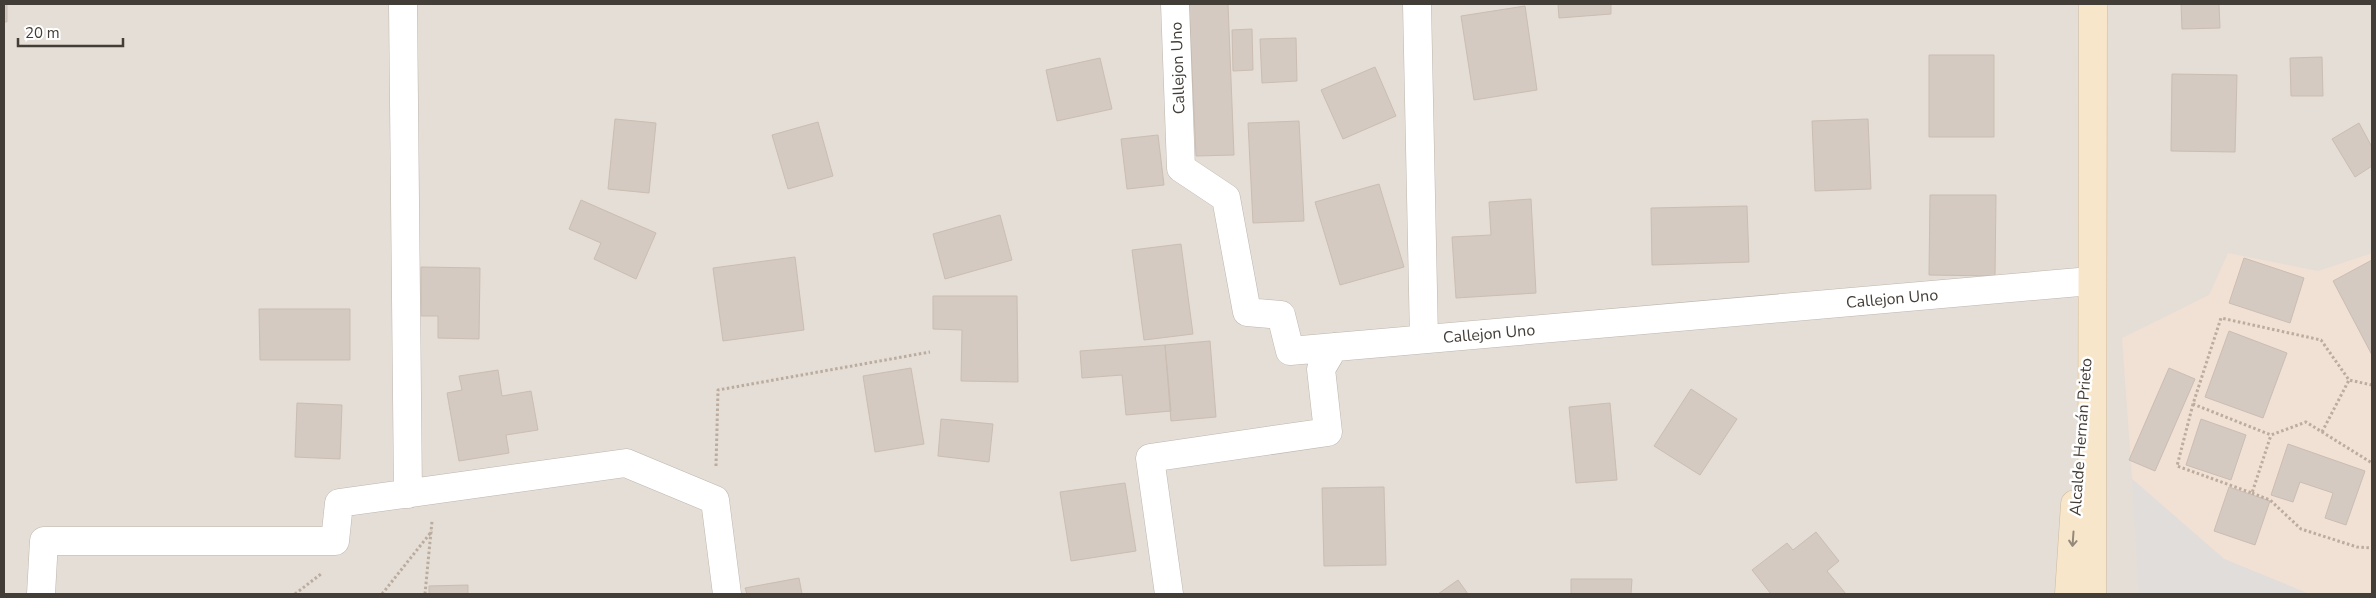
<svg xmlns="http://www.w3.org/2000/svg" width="2376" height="598" font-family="'Nunito Sans',sans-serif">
<rect width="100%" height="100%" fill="#f1ede7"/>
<!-- residential -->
<path fill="#e4ded6" d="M4,4H2372V594H4Z"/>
<!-- commercial -->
<path fill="#f1e0d4" d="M2228,253L2318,271L2372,253V594H2309L2224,559L2132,479L2122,338L2209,295Z"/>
<!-- parking -->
<path fill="#e0dddb" d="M2132,479L2224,559L2309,594H2139Z"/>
<!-- building -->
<path fill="#d4cac1" stroke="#cbbdb2" d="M4,4H7V22H4Z
M1189,4H1228L1234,155L1196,156Z
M1558,4H1611V14L1559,18Z
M2181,4H2219L2220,28L2182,29Z
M1525,6L1537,90L1474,100L1461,16Z
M1252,29L1253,70L1233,71L1232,30Z
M1296,38L1297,81L1262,83L1260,39Z
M1929,55H1994V137H1929Z
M2322,57L2323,96H2291L2290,58Z
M1100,58L1112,109L1057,121L1046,70Z
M1375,67L1396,116L1343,139L1321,90Z
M2172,74L2237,75L2235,152L2171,151Z
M615,119L656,123L649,193L608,189Z
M1868,119L1871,189L1815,191L1812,121Z
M1299,121L1304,221L1253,223L1248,123Z
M818,122L833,176L788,189L772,135Z
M2359,123L2372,147V166L2355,177L2332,139Z
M1158,135L1164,185L1127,189L1121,139Z
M1379,184L1404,267L1340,285L1315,202Z
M1930,195H1996L1995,276L1929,275Z
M1531,199L1536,293L1456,298L1452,237L1491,235L1489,202Z
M581,200L656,233L636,279L594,259L601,243L569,229Z
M1747,206L1749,262L1652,265L1651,208Z
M1000,215L1012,260L945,279L933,234Z
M1181,244L1193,334L1144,340L1132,250Z
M795,257L804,330L723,341L713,268Z
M2244,258L2304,278L2290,323L2229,303Z
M2372,260V355L2333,281Z
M421,267L480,268L479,339L438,338V316H421Z
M933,296H1017L1018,382L961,381L962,330L933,329Z
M259,309H350V360H260Z
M2229,331L2287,353L2263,418L2205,397Z
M1210,341L1216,417L1171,421L1165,345Z
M1165,345L1171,411L1126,415L1122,375L1082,378L1080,351Z
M911,368L924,444L875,452L863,376Z
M2169,368L2195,379L2155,471L2129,460Z
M498,370L502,396L531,391L538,430L506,435L509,453L459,461L447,393L462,390L459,376Z
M1691,389L1737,419L1700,475L1654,446Z
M297,403L342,405L340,459L295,457Z
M1610,403L1617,480L1576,483L1569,407Z
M941,419L993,424L989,462L938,456Z
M2201,419L2246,435L2231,480L2186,465Z
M2288,444L2365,471L2346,525L2325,518L2333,493L2300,482L2293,502L2271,495Z
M1125,483L1136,551L1071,561L1060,492Z
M1384,487L1386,565L1324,566L1322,488Z
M2229,487L2270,501L2255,545L2214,531Z
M1816,532L1839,561L1827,571L1846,594H1771L1752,570L1787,543L1793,550Z
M799,578L802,594H747L745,588Z
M1571,579H1632L1631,594H1571Z
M1458,580L1468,594H1438Z
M468,585V594H429V586Z"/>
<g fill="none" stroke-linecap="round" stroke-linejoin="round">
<!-- street casing -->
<g stroke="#beb6ae" stroke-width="29">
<path id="street" d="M403,4L408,494
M1175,4L1181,168L1226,198L1247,312L1281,315L1290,351L2091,281
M1417,4L1424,339
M41,594L44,541H335L339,503L626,463L715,500L727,594
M1169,594L1150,458L1328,432L1321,369L1334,347"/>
</g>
<!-- secondary casing -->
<g stroke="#ceba9e" stroke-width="29">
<path id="secondary" d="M2069,594L2075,504
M2092,594L2093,4"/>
</g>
<!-- path -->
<path stroke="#bbac9e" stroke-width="3" stroke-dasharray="2.5 2.5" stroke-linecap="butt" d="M2372,385L2349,380L2321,340L2221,318L2193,404L2271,435L2306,422L2372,463
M2193,404L2177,466L2252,493L2271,435
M2322,432L2349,380
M716,466L718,390L930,352
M2252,493L2270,500L2301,529L2357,547L2372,548
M295,594L321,574
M382,594L432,531
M425,594L432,521"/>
<!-- street -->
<use href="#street" stroke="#fff" stroke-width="28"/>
<!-- secondary -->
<use href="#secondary" stroke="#f8e6cb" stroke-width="28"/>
</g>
<!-- one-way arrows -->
<defs><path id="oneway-shaft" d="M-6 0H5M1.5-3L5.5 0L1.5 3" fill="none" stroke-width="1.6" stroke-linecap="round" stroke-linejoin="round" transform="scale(1.25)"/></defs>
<use stroke="#94897a" href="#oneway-shaft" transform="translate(2073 539) rotate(94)"/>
<g text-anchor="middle" stroke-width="5" stroke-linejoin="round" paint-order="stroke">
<!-- street labels -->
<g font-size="16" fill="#433d37" stroke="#fff">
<text transform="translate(1177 68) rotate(-92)" y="6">Callejon Uno</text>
<text transform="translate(1892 298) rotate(-5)" y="6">Callejon Uno</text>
<text transform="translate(1489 333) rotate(-5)" y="6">Callejon Uno</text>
<text transform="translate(2080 437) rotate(-86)" y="6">Alcalde Hernán Prieto</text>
</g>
</g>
<!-- border -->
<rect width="2376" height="598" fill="none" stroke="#433d37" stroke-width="10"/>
<!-- scale -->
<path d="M18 38v8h105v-8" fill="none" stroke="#433d37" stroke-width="2.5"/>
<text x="25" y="38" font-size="15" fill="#433d37" stroke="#ffffff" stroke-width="4" paint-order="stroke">20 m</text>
</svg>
